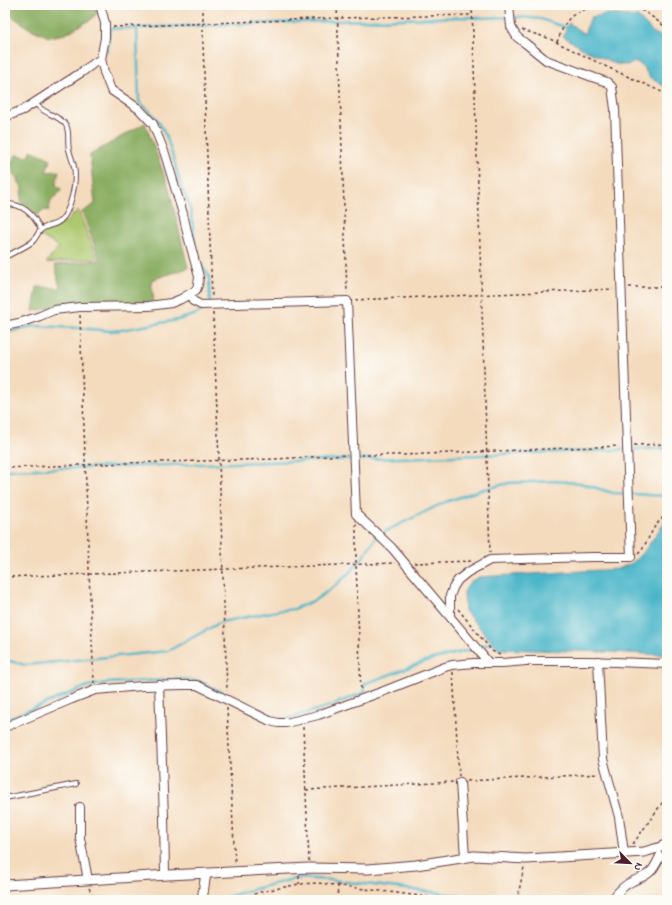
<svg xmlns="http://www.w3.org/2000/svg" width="672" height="905" font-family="'Indie Flower',sans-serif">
<rect width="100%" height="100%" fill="#fdfcf7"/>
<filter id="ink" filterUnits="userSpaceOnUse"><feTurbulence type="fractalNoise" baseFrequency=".025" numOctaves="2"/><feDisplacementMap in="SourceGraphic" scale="8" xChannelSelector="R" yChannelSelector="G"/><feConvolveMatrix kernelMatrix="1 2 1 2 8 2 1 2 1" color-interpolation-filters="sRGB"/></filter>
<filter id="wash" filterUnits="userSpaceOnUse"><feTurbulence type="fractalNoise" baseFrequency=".012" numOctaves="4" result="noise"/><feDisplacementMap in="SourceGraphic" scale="16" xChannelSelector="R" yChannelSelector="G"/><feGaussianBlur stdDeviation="0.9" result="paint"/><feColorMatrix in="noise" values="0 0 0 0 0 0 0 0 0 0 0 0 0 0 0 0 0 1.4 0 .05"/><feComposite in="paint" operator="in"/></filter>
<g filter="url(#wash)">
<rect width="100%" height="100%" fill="#f4dbbe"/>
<!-- green -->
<path fill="#adc970" stroke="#7c744e" d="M78,210L97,258L46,263L59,247L41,236L48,229L66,222Z"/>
<!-- forest -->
<path fill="#8aad62" stroke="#6a6646" d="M5,5H99V11L92,19L65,34L49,37L29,28L9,14L5,7Z
M145,123L169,188L188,268L151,280L154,302L69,305L33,311L37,287L60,288L55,265L100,260L82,212L95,204L90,155Z
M31,150L51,159L46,172L59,171L56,185L62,190L51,200L49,210L41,211L38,216L21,202L22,187L9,166L16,155L29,157Z"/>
<!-- water -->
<path fill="#4bb6c9" stroke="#4a6a7a" d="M608,14L638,17L653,32L667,40V88L649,77L644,68L637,62L626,65L616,64L583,49L563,36L569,23L584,34L591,17Z
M667,519V655L608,652L498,649L465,611L464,592L470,582L479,577L618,569L632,563L645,550Z"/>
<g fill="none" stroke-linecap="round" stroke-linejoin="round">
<!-- stream -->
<path stroke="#4bb6c9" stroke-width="2.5" d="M137,28L139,102C169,124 170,150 180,182C182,190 187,197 189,205C193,218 194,233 195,247
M107,51L110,29L270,23L469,17L476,18L520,17L541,19L570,29
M197,254L202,266L209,276L210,303H209
M5,333L33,326L79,328L111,331L121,330L177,320L194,315L200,312L205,307
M5,470L400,458L667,448
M479,647L495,642
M5,660L26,665L168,651L221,622L277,611L294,609L315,600L335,586L349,573L361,560L375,539L384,532L445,502L481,490L509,483L556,481L580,483L613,493L667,496
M5,720L88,686L107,683L180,679L198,681L276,718L283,720L330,706L365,692L364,684L429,660L474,649
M216,900L254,889L297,878L332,880L481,898L511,900"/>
</g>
</g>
<g filter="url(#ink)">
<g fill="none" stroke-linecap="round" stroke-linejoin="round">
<!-- service casing -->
<g stroke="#643b41" stroke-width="6">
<path id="service" d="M5,204C23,203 34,215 41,230
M5,257C14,252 24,248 32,242C36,239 37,233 41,230C46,225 54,226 60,221C71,212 77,180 74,167C73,161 70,155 69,149C67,142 70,133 66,125C58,114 44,115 35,103
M5,798L76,784"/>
</g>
<!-- minor casing -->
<g stroke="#643b41" stroke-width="10">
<path id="minor" d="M5,117L23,110L82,72L94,63L101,59
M189,294L193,301L201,305L347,301L356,514L392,548L488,662
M5,326L19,323L40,316L54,310L80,307L149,306L171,303L181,299L196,290L198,285L199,277L188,236L183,214L165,154L153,124L139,109L111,90L104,72L101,59L105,38V23L100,5
M450,616V596L453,588L458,580L468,572L490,560L591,557H631L615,109L612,87L607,82L595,78L546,60L525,43L517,37L511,27L509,5
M598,661L603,759L619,817L624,853
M159,685L164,817L165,875
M5,727L72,699L95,690L142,686L184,685H197L270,721L278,723H286L318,715L384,691L445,667L452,665L474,663H502L526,661H589L667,664
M460,782L465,857
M80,807V838L88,880
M612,900C618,891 624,885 633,881C639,878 645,877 650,872C655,868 657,862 660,856"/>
</g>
<!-- tertiary casing -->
<g stroke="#643b41" stroke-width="11">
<path id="tertiary" d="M5,885L168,875L309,868L368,869L416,865L474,856L526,859L611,854L644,852L658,848L667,844
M202,900L206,873"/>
</g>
<!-- path -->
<path stroke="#643b41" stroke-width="1.5" stroke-dasharray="3 3" stroke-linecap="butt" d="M203,5V44L212,297
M337,5L347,293
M472,5L490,553
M113,27L338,18L472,15
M522,30L548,38L607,67L662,92L667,96
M557,42C560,35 563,26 568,20C580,4 621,3 639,9C649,13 658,22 667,28
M629,287H667
M355,300L613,289
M213,313L219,460L227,691
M80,315L90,598L94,683
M634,445L667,444
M361,455H402L619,446
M5,468L125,463L275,459L347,455
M356,524V564L361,692
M638,554L642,550L655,526L667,513
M414,563L472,561
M5,577L395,563
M458,609L492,651L498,654L501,655
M453,672L459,776
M227,708L235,864
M303,727L309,861
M467,781L599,774
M306,790L453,782
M633,844L667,796
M299,876V884
M89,888L95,900
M237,900L260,892L299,884L318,883L452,900
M337,900L338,886
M517,900L524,867"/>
<!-- service -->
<use href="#service" stroke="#fff" stroke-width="4"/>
<!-- minor -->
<use href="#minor" stroke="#fff" stroke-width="8"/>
<!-- tertiary -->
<use href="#tertiary" stroke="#fff" stroke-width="9"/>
</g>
</g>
<!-- margin -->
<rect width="672" height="905" fill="none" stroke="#fdfcf7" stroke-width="20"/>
<!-- north arrow -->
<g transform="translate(630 863) rotate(114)" stroke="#fdfcf7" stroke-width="3" paint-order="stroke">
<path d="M0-3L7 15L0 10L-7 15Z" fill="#4a1f2b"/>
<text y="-6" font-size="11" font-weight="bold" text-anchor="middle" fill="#4a1f2b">N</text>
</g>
</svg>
